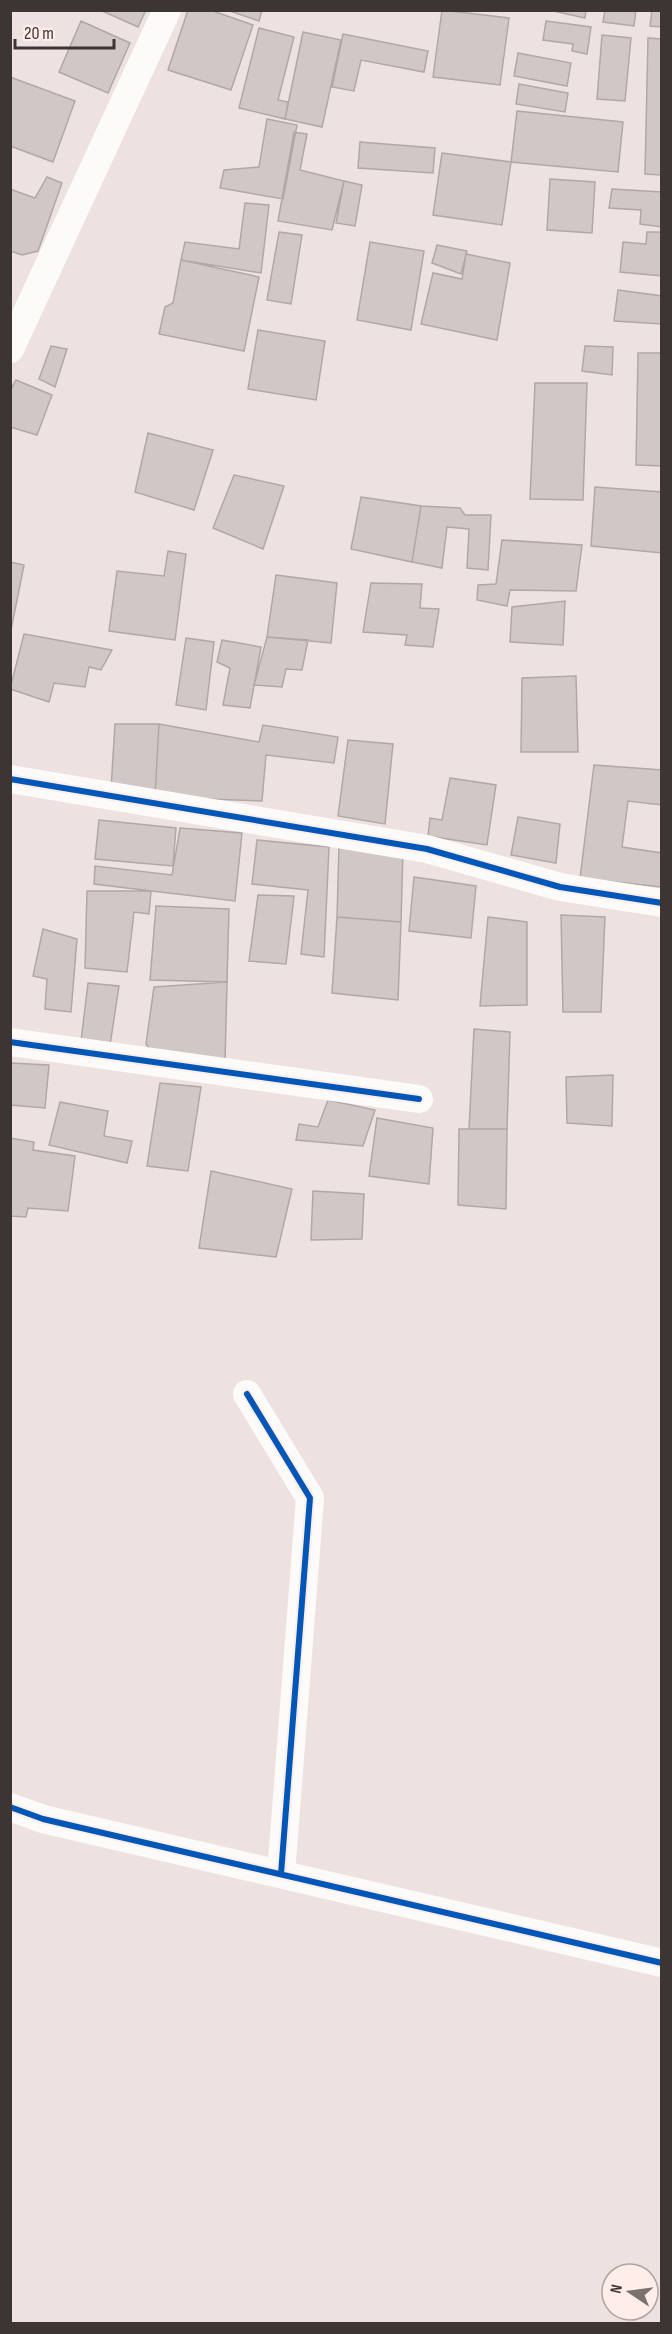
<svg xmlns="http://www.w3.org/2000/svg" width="672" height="2334" font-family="'Sofia Sans Condensed',sans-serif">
<rect width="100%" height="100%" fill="#eee2e0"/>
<!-- building -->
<path fill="#d1c8c6" stroke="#b1a8a6" stroke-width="1.5" d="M100,10H146L138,27Z
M188,10H210L253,25L231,90L168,70Z
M227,10H262L259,21Z
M442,10L509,18L500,85L433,77Z
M549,10H586L585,18Z
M605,10H636L634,26L603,22Z
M652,10H662V27L650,26Z
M81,21L130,43L108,93L59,72Z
M546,21L591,27L587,54L572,51L573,44L543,40Z
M259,28L294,37L278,100L288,102L285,119L239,108Z
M303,32L341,40L322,127L285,119Z
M343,34L428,51L424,72L361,60L354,91L332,87Z
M602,35L631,38L625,101L597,99Z
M648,38L662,39V175L645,174Z
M518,53L571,63L567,86L514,76Z
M10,77L75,101L53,162L10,146Z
M519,84L568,93L565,112L516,104Z
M517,111L623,122L618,172L511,162Z
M267,119L297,125L283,199L220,188L224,170L259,167Z
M294,132L307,134L300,170L344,181L332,230L278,221Z
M360,142L435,148L433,173L358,168Z
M442,153L511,162L502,225L433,215Z
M47,177L62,183L38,251L22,255L10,251V189L35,198Z
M550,179L595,182L592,233L547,230Z
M344,181L362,185L355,226L336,223Z
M612,189L662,192V227L640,224L641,210L609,208Z
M245,203L269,205L261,273L181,260L185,242L239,249Z
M279,232L302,235L291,304L267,300Z
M647,232H662V276L620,272L623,242L646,244Z
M370,242L424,251L411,330L357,320Z
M437,245L467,251L461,274L432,263Z
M466,254L510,263L497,340L421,324L433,273L462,279Z
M181,260L259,277L244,351L159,334L165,307L173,303Z
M618,290L662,296V324L614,321Z
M258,330L325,341L316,400L248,389Z
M51,346L67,349L55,387L39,379Z
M585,346L613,347L612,375L582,371Z
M638,353H662V466L636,465Z
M16,380L52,395L37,435L10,427V391Z
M535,383H587L583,500L530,499Z
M148,433L213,450L194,510L135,492Z
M234,475L284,486L263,549L213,528Z
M595,487L662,492V553L591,546Z
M361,497L421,506L412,562L351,549Z
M421,506L460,508L465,515H491L488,570L467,568L469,529L447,527L442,568L412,562Z
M502,540L582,545L576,591L510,590L507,606L477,600L478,585L496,584Z
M168,551L186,554L175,640L109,631L117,571L164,576Z
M10,562L24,565L10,635Z
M276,575L337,583L331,643L267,637Z
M371,583L422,584L420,608L439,609L433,647L405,645L407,635L363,632Z
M565,601L563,645L510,642L512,607Z
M24,634L112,650L101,670L89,667L85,687L54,683L49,702L10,689Z
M267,637L308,640L302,670L286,669L282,687L254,685Z
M186,638L214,642L206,710L176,705Z
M222,640L261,647L250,708L223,705L230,668L217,662Z
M576,676L578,752H521L522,678Z
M115,724H159L155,797L111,789Z
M159,724L259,742L263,725L338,737L334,763L266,755L262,801L155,797Z
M348,740L393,744L385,824L338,816Z
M594,765L662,770V805L628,801L622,847L662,853L661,887L580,878Z
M450,778L496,785L487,845L428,836L430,818L442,820Z
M518,817L560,824L556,863L511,855Z
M99,820L176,828L173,866L95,859Z
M180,828L242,833L235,901L94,884L95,866L172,875Z
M257,840L329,847L324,957L301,954L308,890L252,884Z
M339,846L403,851L401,922L337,917Z
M414,877L476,886L471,938L409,931Z
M87,891H151L149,914L134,912L127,972L85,968Z
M258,895L294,896L286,964L249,961Z
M156,906L229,909L227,982L150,980Z
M561,915L605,917L601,1012H563Z
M337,917L401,922L398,1000L332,993Z
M488,917L527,922V1005L480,1006Z
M43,929L77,939L71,1012L45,1009L47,979L33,976Z
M227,982L225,1062L155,1056L146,1044L154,987Z
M88,983L119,986L110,1045L81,1041Z
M474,1029L510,1032L507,1129H469Z
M10,1063L49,1065L45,1108L10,1105Z
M613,1075L612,1126L567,1123L566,1077Z
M160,1083L201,1087L188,1171L147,1166Z
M328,1100L375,1110L363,1146L296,1140L299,1124L318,1127Z
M60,1102L108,1111L104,1136L132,1141L127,1163L49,1145Z
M377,1118L433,1128L429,1184L369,1176Z
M459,1129H507L506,1209L458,1205Z
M10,1138L34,1142L33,1150L75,1156L68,1211L28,1208L26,1217L10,1216Z
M211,1171L292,1189L276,1257L199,1248Z
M313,1191L364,1194L362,1239L311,1240Z"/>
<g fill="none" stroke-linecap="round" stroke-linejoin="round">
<!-- minor -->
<path stroke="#fcfbfa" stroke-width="28" d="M10,349L167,10
M10,779L427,849L560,887L662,903
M10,1042L419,1099
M247,1394L310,1498L281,1874
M10,1807L43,1819L662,1963"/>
<!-- cycleway casing -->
<g stroke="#feede9" stroke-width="10">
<path id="cycleway" d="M10,779L427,849L560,887L662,903
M10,1042L419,1099
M247,1394L310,1498L281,1874
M10,1807L43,1819L662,1963"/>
</g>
<!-- cycleway -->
<use href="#cycleway" stroke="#0057b8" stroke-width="6"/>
</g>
<!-- border -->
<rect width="672" height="2334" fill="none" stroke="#3d3533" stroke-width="24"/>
<!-- north arrow -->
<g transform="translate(630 2292) rotate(283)"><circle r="28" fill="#feede9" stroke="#b1a3a0" stroke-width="1.5"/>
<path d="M0-4.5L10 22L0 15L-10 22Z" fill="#7b7270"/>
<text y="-9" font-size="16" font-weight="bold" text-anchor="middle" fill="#3d3533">N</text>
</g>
<!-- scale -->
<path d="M15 39v9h99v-9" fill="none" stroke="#3d3533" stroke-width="3"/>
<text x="24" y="39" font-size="18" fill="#3d3533" stroke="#feede9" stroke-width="4.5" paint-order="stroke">20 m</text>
</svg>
